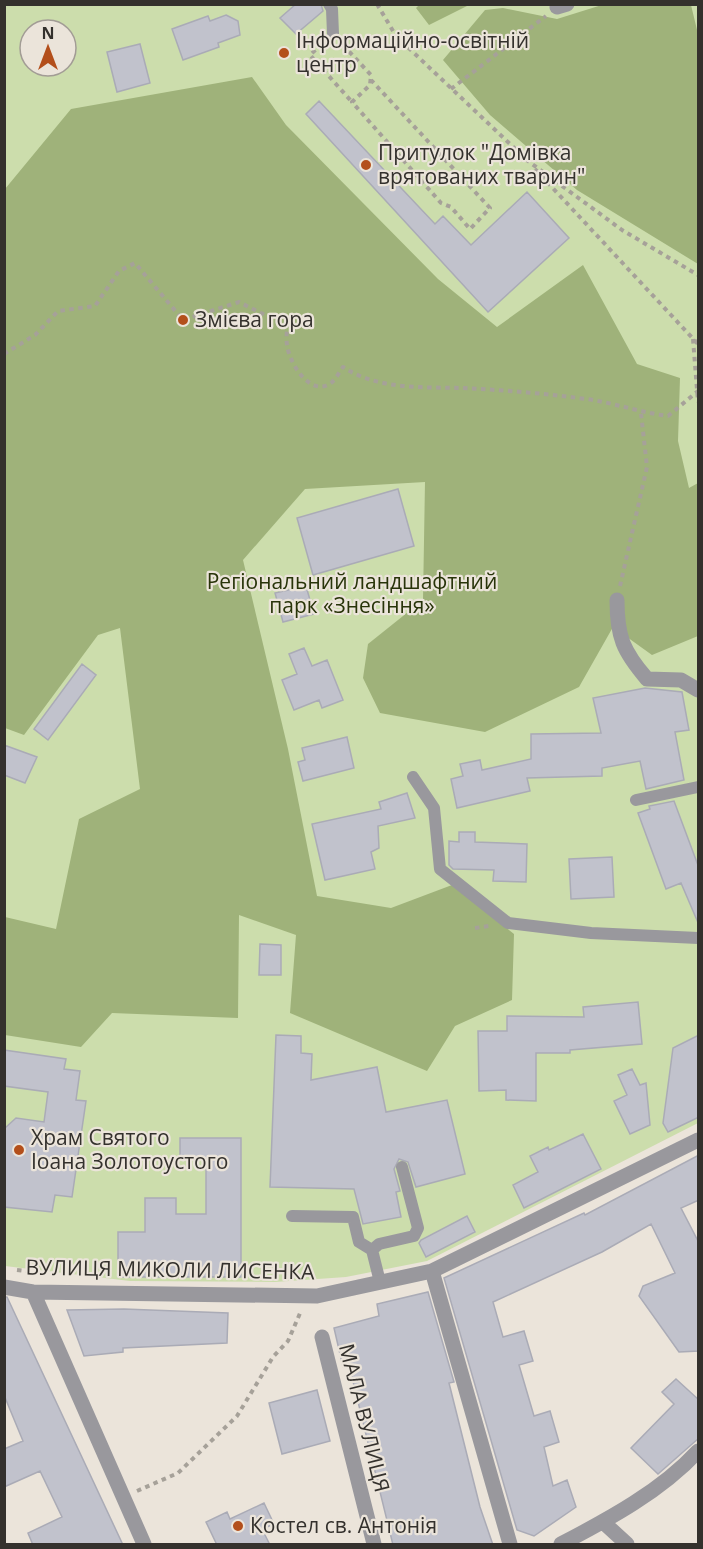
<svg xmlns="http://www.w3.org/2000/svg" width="703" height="1549" font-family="'Open Sans',sans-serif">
<rect width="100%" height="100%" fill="#ebe4da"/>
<!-- green -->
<path fill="#ccddac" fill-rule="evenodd" d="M5,5H698V1123L427,1261L346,1277L275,1282L130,1281L5,1266ZM30,30H66V66H30Z"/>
<!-- forest -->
<path fill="#9fb27a" d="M605,4L691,5L698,34V264L577,190L490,115L443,60L485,10L503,8L557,19Z
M419,5V4L469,5L429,25L416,8Z
M252,77L286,125L438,279L497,327L583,265L637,364L680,378L678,441L689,488L698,483V636L652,655L613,627L579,687L485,732L380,713L363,678L368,644L423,600L425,482L305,489L243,560L288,749L317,896L391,908L452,885L514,934L512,1000L455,1026L427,1071L290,1013L296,935L239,915L238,1018L112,1013L81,1047L5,1035V917L56,929L79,819L140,789L120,628L98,635L24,735L5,728V189L71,109Z"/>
<!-- building -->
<path fill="#c1c2cc" stroke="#aaabb6" stroke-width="1.5" d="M296,4H321L323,11L296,34L280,18Z
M226,15L238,21L240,35L218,43L219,47L183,60L172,29L208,16L210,21Z
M140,44L150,83L117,92L107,52Z
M319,101L435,224L443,216L471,245L527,192L569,238L488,312L306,114Z
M398,489L414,546L313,575L297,518Z
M306,586L314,614L283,622L275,593Z
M304,648L312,666L327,660L343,700L322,708L319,700L294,710L282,680L297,674L289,654Z
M82,664L96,675L48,740L34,729Z
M645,688L682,692L689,730L675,732L684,780L646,789L640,761L602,768V776L527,778L530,791L457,808L451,779L463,776L460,764L480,760L482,770L531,759V734L601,733L593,698Z
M347,737L354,768L303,781L298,762L305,760L302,748Z
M4,745L37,757L25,783L4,775Z
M407,793L415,818L378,826L379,848L371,852L375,869L325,880L312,824L381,809L379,802Z
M674,801L699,868V925L681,883L666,889L638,813L650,809L649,806Z
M459,832H475V842L527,844L526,882L493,881L494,870L453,869L449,865V841L459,842Z
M612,857L614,897L571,899L569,859Z
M260,944L281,945V975H259Z
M638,1002L642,1044L570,1050V1053H536V1101L506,1100V1090L479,1091L478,1031H507V1016L584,1017L583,1007Z
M276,1035L301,1036V1053L312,1054L311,1080L377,1067L386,1112L447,1100L465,1174L416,1187L408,1162L399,1159L394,1169L400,1191L396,1192L401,1217L363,1224L354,1189L270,1187Z
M699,1035V1117L668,1132L663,1123L673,1048Z
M4,1050L66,1059L64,1069L80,1071L76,1100L86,1101L72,1197L55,1195L52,1212L4,1207L5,1128L16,1118L44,1122L48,1092L4,1086Z
M632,1069L640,1085L646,1083L650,1125L630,1134L614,1101L627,1095L618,1075Z
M583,1134L601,1169L524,1208L513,1185L538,1172L530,1156L548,1147L549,1150Z
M180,1138H241V1277H118V1232H145V1198H176V1214H206V1159H180Z
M699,1155V1200L681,1208L699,1243V1351L679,1352L639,1296L643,1286L675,1273L651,1224L602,1252L493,1302L503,1337L524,1331L533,1361L519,1365L534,1416L550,1411L559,1442L544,1447L553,1486L567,1480L576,1507L534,1536L517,1530L444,1278L584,1213L585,1215Z
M467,1216L475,1232L426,1257L419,1243L421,1240Z
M428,1292L454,1382L449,1383L480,1507L493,1545H393L349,1365L343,1367L334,1328L379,1316L377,1304Z
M4,1297H7L123,1545H33L28,1533L62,1517L40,1471L4,1487V1449L23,1441L4,1395Z
M124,1309L228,1313L227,1343L123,1348V1352L84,1356L67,1310Z
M676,1379L699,1400V1438L658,1474L631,1448L674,1404L662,1392Z
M317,1390L330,1441L282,1454L269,1403Z
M264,1503L274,1524L262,1529L270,1545H217L206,1522L227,1512L230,1519Z"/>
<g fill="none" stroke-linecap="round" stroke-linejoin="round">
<!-- path -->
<path stroke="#a6a199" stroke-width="4" stroke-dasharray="4.5 4.5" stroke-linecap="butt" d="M377,4L396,36L528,161L622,230L698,275
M322,44L310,55L352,102
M343,45L371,75L370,85L352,102L441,203L451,207L470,229L490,208L371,80
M451,89L546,16
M535,169L698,344
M693,339L698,402
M4,354L35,335L58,311L95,306L119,271L135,263L183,320L239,302L287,326C287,332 286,339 287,345C289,362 310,398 331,383C336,379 340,371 343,367C378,390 423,387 463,388C501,390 540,393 578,398C609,401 637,412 668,416L698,391
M620,586L647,467L641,413
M475,928L489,926
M17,1270L42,1273
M137,1491L178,1473L237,1416L273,1357L288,1341L301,1311"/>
<!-- service -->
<path stroke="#99989d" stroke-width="12" d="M329,4L332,9L333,34
M413,777L434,808L440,869L508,923L591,933L698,938
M636,800L698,787
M292,1216L353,1217L359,1242L372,1250
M380,1282L372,1250L379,1244L414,1236L418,1228L402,1167"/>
<!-- minor -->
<path stroke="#99989d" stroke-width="15" d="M557,7L567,4
M617,600C617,637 623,651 647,679L681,680L698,690
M432,1271L510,1544
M4,1287L33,1292L317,1296L432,1271L698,1140
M33,1292L144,1544
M322,1337L374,1544
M603,1522L627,1544
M561,1544C609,1519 661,1491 698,1451"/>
</g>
<!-- markers -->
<g fill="#b34f1b" stroke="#ebe4da" stroke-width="2">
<circle cx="284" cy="53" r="6"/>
<circle cx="366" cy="165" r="6"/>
<circle cx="183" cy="320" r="6"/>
<circle cx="19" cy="1150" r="6"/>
<circle cx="238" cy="1526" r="6"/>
</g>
<g text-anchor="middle" stroke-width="4.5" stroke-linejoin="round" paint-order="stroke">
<!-- poi labels -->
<g font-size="21" fill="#34312d" stroke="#ebe4da" text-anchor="start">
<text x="296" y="48">Інформаційно-освітній<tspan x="296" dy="24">центр</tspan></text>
<text x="378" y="160">Притулок "Домівка<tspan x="378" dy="24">врятованих тварин"</tspan></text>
<text x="195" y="327">Змієва гора</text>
<text x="31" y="1145">Храм Святого<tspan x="31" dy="24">Іоана Золотоустого</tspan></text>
<text x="250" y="1533">Костел св. Антонія</text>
</g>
<!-- park labels -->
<g font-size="21" fill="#283409" stroke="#ebe4da">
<text x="352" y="589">Регіональний ландшафтний<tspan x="352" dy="24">парк «Знесіння»</tspan></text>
</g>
<!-- street labels -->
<g font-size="21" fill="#34312d" stroke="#ebe4da">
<text transform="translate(170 1270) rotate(1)" y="7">ВУЛИЦЯ МИКОЛИ ЛИСЕНКА</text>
<text transform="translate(364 1418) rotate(76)" y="7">МАЛА ВУЛИЦЯ</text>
</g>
</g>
<!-- border -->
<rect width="703" height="1549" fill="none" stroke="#34312d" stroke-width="12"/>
<!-- north arrow -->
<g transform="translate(48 48)"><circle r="28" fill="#ebe4da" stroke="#a29c95" stroke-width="1.5"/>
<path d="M0-4.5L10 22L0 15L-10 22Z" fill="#b34f1b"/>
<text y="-9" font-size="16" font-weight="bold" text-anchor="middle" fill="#34312d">N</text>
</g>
</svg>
